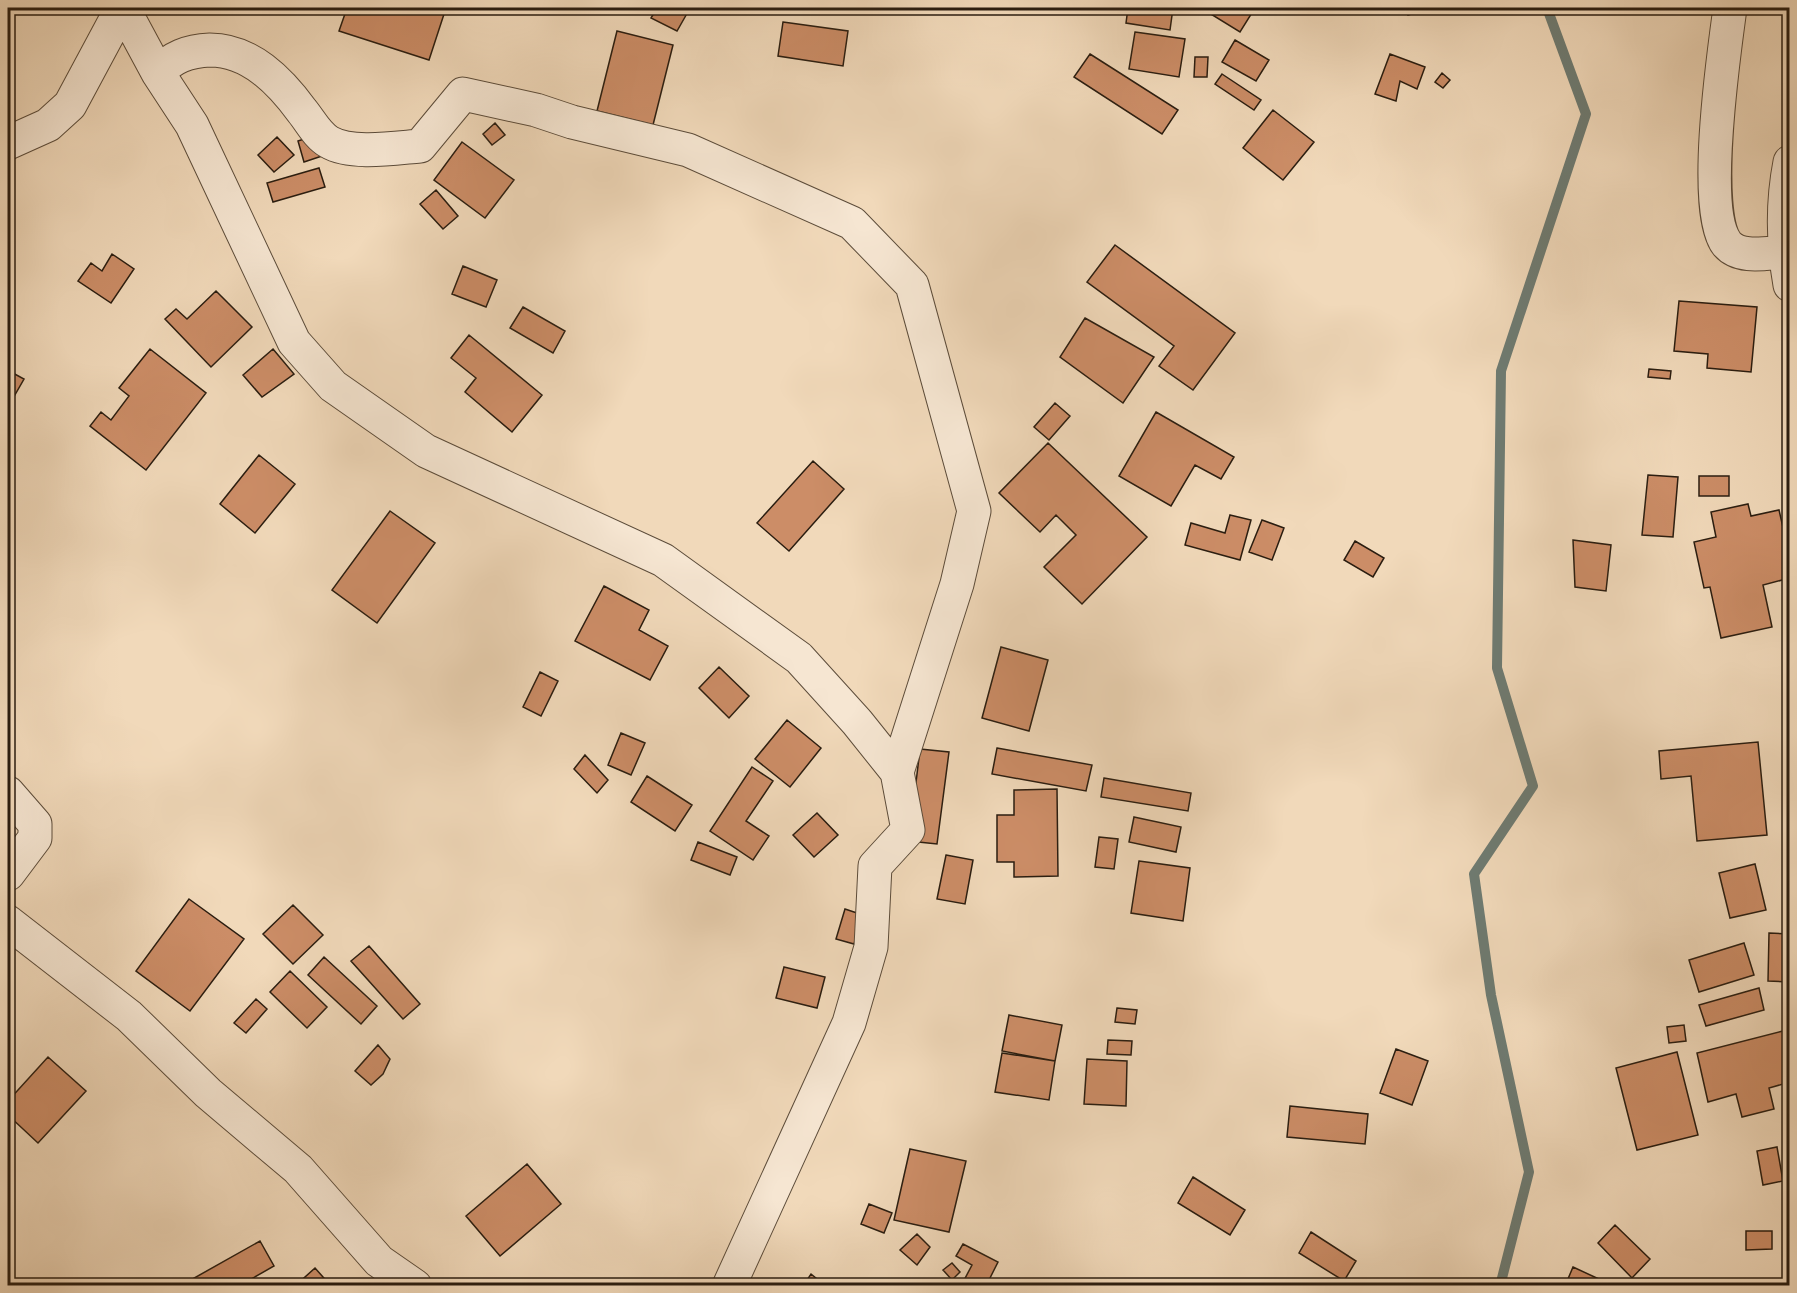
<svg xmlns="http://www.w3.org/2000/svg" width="1797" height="1293" font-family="Vollkorn,serif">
<rect width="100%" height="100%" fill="#f1d9ba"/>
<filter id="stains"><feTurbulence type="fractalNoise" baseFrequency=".00333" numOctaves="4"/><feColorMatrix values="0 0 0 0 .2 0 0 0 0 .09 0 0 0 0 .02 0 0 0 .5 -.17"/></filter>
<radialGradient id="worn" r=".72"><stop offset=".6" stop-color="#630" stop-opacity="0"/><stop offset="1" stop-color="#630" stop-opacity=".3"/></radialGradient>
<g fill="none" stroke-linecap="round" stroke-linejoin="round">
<!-- stream -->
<path stroke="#6e7b72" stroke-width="10" d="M1500,1286L1529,1172L1491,995L1474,874L1533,786L1497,668L1501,371L1586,114L1547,8"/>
</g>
<!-- building -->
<path fill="#cc8d67" stroke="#2a1d10" stroke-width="1.5" d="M347,8H446L429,60L339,31Z
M657,8H684L689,10L677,31L651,18Z
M1128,8H1173L1170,30L1126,23Z
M1201,8H1255L1240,32Z
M1406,8H1432L1408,15Z
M783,22L848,31L843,66L778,56Z
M617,31L673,45L653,125L597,111Z
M1135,32L1185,39L1179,77L1129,69Z
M1235,40L1269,60L1256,81L1222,62Z
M1090,54L1178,110L1162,134L1074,77Z
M1390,54L1425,67L1417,89L1400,81L1396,101L1375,94Z
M1195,57H1208L1207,77H1194Z
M1442,73L1450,80L1443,88L1435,82Z
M1222,74L1261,100L1254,110L1215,84Z
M1273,110L1314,142L1283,180L1243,148Z
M495,123L505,135L492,145L483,134Z
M316,135L322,156L304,162L298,141Z
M277,137L294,155L274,172L258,155Z
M462,142L514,180L485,218L434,180Z
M319,168L325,187L273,202L267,183Z
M436,190L458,216L443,229L420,204Z
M1115,245L1235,333L1193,390L1159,366L1174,346L1087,282Z
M112,254L134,269L111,303L78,281L91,263L102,271Z
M463,266L497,280L486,307L452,294Z
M216,291L252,327L211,367L165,319L176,309L187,319Z
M1679,301L1757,307L1751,372L1707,368L1708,354L1674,351Z
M523,307L565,331L553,353L510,328Z
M1085,318L1154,357L1123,403L1060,357Z
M469,335L542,395L512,432L465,392L476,378L451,358Z
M150,349L206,393L146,470L90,426L101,412L111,420L129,396L119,388Z
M273,349L294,374L262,397L243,375Z
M1649,369L1671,371L1670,379L1648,377Z
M11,372L24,379L8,407V377Z
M1055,403L1070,416L1049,440L1034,427Z
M1156,412L1234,457L1221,479L1195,465L1171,506L1119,476Z
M1048,443L1147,537L1082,604L1044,567L1076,535L1056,515L1040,532L999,493Z
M259,455L295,484L255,533L220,504Z
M813,461L844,489L789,551L757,523Z
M1648,475L1678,477L1673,537L1642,535Z
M1699,476H1729V496H1699Z
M1748,504L1751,516L1779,510L1790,558V578L1763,585L1772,627L1721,638L1710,587L1704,588L1694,542L1716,537L1711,512Z
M390,511L435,543L377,623L332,590Z
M1230,515L1251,520L1240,560L1185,545L1191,523L1225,533Z
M1262,520L1284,528L1272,560L1249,552Z
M1573,540L1611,545L1606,591L1575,587Z
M1355,541L1384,558L1373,577L1344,560Z
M604,586L649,610L639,630L668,646L650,680L575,641Z
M1001,647L1048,660L1029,731L982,718Z
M719,667L749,696L729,718L699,688Z
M540,672L558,681L541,716L523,707Z
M8,676L14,681L8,691Z
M787,720L821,748L790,787L755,759Z
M621,733L645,743L631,775L608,765Z
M1758,742L1767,835L1697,841L1691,776L1661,779L1659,751Z
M997,748L1092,765L1086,791L992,774Z
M920,749L949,752L937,844L909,841Z
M585,755L608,780L597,793L574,769Z
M752,767L773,781L746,821L769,836L753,860L710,831Z
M647,776L692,805L675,831L631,802Z
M1104,778L1191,793L1188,811L1101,797Z
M1057,789L1058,876L1014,877V862H997V815H1014V790Z
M817,813L838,835L814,857L793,835Z
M1134,817L1181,827L1176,852L1129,842Z
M1099,837L1118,839L1114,869L1095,867Z
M698,842L737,857L730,875L691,860Z
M946,855L973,860L965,904L937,899Z
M1139,861L1190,868L1183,921L1131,913Z
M1755,864L1766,910L1730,918L1719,873Z
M189,899L244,939L190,1011L136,971Z
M293,905L323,935L293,964L263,934Z
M845,909L863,915L854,944L836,939Z
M1769,933L1790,934V982L1768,981Z
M1744,943L1754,975L1699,992L1689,960Z
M369,946L420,1004L403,1019L351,961Z
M324,957L377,1006L361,1024L308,975Z
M784,967L825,977L817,1008L776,998Z
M290,971L327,1007L307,1028L270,992Z
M1759,988L1764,1010L1706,1026L1699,1005Z
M256,999L267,1009L246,1033L234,1023Z
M1117,1008L1137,1010L1135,1024L1115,1022Z
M1009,1015L1062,1025L1055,1061L1002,1051Z
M1684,1025L1686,1041L1669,1043L1667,1027Z
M1783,1031L1790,1051V1082L1769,1088L1774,1109L1742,1117L1736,1094L1708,1102L1697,1053Z
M1108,1040L1132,1041L1131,1055L1107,1054Z
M378,1045L390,1059L383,1074L371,1085L355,1071Z
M1396,1049L1428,1061L1412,1105L1380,1093Z
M1677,1052L1698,1135L1637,1150L1616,1068Z
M1002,1053L1055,1061L1049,1100L995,1092Z
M48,1057L86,1091L38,1143L8,1115V1101Z
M1087,1059L1127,1061L1126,1106L1084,1104Z
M1290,1106L1368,1114L1365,1144L1287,1137Z
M1777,1147L1783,1181L1763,1185L1757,1151Z
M910,1149L966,1161L949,1232L894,1220Z
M527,1164L561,1204L500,1256L466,1216Z
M1193,1177L1245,1210L1230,1235L1178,1203Z
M869,1204L892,1213L884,1233L861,1224Z
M1615,1225L1650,1259L1632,1278L1598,1243Z
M1746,1231H1772V1249L1746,1250Z
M1311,1232L1356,1261L1344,1281L1299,1253Z
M917,1234L930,1247L917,1265L900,1250Z
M260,1241L274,1266L239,1286H180Z
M963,1244L998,1262L986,1286H961L972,1265L956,1256Z
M952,1263L960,1272L952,1280L943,1270Z
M1573,1267L1614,1286H1565Z
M315,1268L331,1286H295Z
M811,1274L822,1283L820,1286H803Z"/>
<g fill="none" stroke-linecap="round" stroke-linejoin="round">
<!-- minor casing -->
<g stroke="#5c4c3a" stroke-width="35">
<path id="minor" d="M123,8L158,73L192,125L294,342L333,386L426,451L663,560L799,658L857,722L897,772L908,830L875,866L871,947L849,1023L729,1286
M1730,8C1724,52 1701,211 1727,244C1740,259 1766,253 1784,252
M158,73C172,57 188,51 210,50C250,50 280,81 302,111C311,122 317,135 329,142C351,155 395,148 420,146L463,94L536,110L572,122L688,150L852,223L912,285L974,511L957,584L897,772
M8,143L48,125L70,105L122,8
M1790,162C1782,203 1783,245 1790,285
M8,793L35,824V838L8,874
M8,922L129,1016L208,1093L298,1169L379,1261L415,1286"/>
</g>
<!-- minor -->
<use href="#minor" stroke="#f6e6d2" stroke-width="33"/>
</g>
<!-- margin -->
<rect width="1797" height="1293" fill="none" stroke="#f1d9ba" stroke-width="30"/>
<rect x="9" y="9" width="1779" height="1275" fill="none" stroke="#2a1d10" stroke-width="3"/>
<rect x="15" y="15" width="1767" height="1263" fill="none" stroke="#2a1d10" stroke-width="1.5"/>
<rect width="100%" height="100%" filter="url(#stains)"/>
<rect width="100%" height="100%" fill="url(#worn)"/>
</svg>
